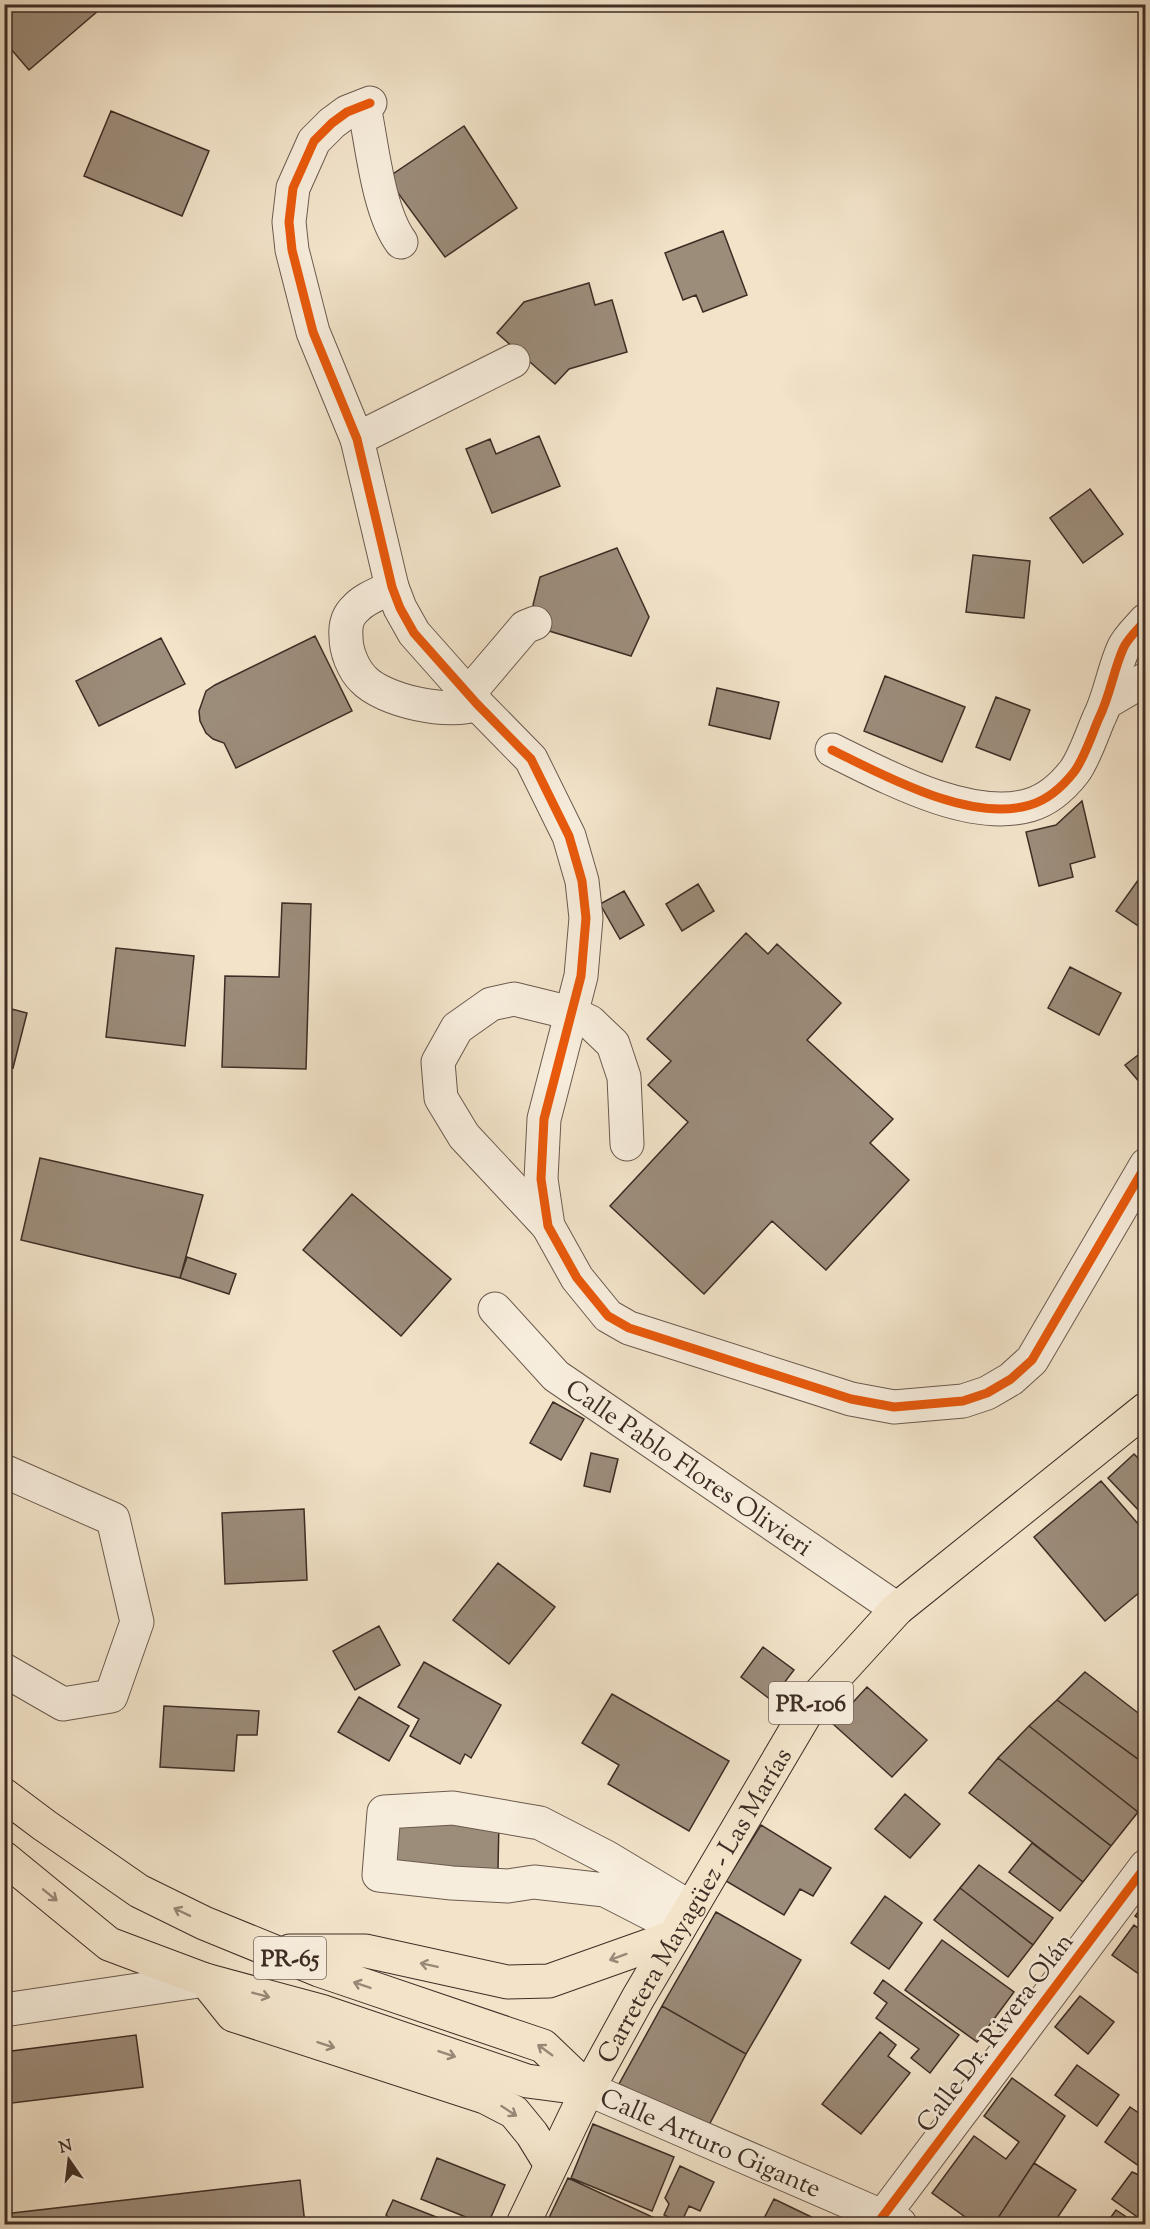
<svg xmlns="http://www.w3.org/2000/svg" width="1150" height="2229" font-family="'Sorts Mill Goudy',serif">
<rect width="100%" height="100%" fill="#f2e3c9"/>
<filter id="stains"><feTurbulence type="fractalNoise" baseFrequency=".00333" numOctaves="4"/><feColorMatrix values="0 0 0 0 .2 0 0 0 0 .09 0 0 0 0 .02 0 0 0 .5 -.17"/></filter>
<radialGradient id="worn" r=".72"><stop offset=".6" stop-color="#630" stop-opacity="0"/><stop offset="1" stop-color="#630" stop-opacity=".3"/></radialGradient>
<!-- building -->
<path fill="#9c8c7a" stroke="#3e2d25" stroke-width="1.5" d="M14,4H106L29,70L4,41V12Z
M111,111L209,151L182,216L84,176Z
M464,126L517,208L445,257L387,178Z
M723,231L747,295L703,312L696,295L683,300L665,253Z
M589,283L595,305L612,300L627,352L569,369L555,384L497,333L524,302Z
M539,436L560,486L492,513L466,449L490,439L496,454Z
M1090,489L1123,534L1083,563L1050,518Z
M617,548L649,617L631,656L546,630L533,605L540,577Z
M973,555L1030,561L1024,618L966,612Z
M315,636L352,711L236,768L224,743L213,739L206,733L200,721L199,711L206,691L215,685Z
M161,638L185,684L99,726L76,681Z
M885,676L965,707L942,762L864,731Z
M717,688L779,702L770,739L709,725Z
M996,697L1030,710L1010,760L976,747Z
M1082,801L1095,857L1070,864L1073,877L1039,886L1026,832L1056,825Z
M1146,869V931L1116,911Z
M698,884L714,911L682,931L666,904Z
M624,891L644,925L620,939L600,904Z
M282,903L311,904L306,1069L222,1067L225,976L279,977Z
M746,933L768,954L777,944L841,1003L807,1040L893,1119L870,1143L909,1180L826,1270L772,1221L704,1294L610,1206L688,1122L648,1085L671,1061L647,1039Z
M116,948L194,956L185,1046L106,1037Z
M1070,967L1121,993L1099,1035L1048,1008Z
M4,1007L27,1013L13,1068L4,1066Z
M1146,1049V1090L1125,1065Z
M40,1158L203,1195L180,1278L21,1240Z
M352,1194L451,1279L401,1336L303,1250Z
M187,1257L236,1274L229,1294L180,1278Z
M553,1402L584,1419L561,1460L530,1443Z
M1146,1440V1455L1138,1447Z
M591,1453L618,1459L610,1492L584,1486Z
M1134,1454L1146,1466V1518L1108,1478Z
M1101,1481L1146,1533V1587L1105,1621L1034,1537Z
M304,1509L307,1580L225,1584L222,1513Z
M498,1563L555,1607L509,1664L453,1620Z
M379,1626L400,1665L355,1690L333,1651Z
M763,1647L794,1670L771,1700L741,1677Z
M424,1662L501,1705L471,1758L465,1754L460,1764L410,1736L419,1719L398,1707Z
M1085,1672L1146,1719V1765L1057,1700Z
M867,1687L927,1740L892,1777L833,1724Z
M612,1694L729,1761L689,1831L608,1784L619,1765L582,1743Z
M359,1697L409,1726L389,1761L338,1732Z
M1057,1700L1146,1765V1802L1138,1812L1029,1726Z
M164,1706L259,1711L257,1735H237L234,1771L160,1767Z
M1029,1726L1138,1812L1111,1846L998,1758Z
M998,1758L1111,1846L1083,1882L969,1793Z
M905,1794L940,1824L910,1858L875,1829Z
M390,1816L499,1819L498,1869L388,1866Z
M761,1825L831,1868L813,1896L800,1889L784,1915L726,1881Z
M1032,1843L1083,1882L1060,1911L1009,1872Z
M979,1865L1053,1918L1033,1945L960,1888Z
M960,1888L1033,1945L1008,1977L934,1920Z
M885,1896L922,1923L889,1969L851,1943Z
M1146,1902V1923L1135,1916Z
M716,1912L801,1960L746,2054L662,2006Z
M1134,1925L1146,1934V1979L1112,1955Z
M942,1940L1014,1992L977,2042L905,1990Z
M883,1980L959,2035L930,2073L911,2058L919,2049L876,2018L887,2003L874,1993Z
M1080,1996L1114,2022L1088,2054L1055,2027Z
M662,2006L746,2054L708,2127L619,2084Z
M880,2032L896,2045L888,2056L910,2073L861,2134L822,2104Z
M136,2035L143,2087L4,2104V2052Z
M1077,2065L1119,2095L1097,2126L1055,2095Z
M1012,2078L1065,2116L994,2224H975L932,2193L974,2136L1006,2159L1019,2142L984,2116Z
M1130,2107L1146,2118V2171L1105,2142Z
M593,2124L674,2157L652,2211L571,2178Z
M437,2158L505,2185L488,2224H483L421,2199Z
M1034,2163L1076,2190L1053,2224H994Z
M680,2166L714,2182L700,2211L689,2206L681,2223L664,2215L669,2204L665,2198Z
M1132,2172L1146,2178V2223L1112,2199Z
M568,2178L659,2220L657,2224H546Z
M300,2180L305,2224H4V2214Z
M774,2199L826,2224H761Z
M393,2200L454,2224H396L386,2215Z
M1116,2210L1137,2224H1106Z"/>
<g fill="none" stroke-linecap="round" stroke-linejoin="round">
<!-- minor casing -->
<g stroke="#6b5a4e" stroke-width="35">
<g id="minor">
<path d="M370,103L347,112L332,123L314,141L293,188L289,222L292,250L313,332L357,439L392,587L400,608L414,633L477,704L531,759L569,836L582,881L586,918L581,976L544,1119L541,1179L548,1226L577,1278L608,1316L629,1328L851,1399L894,1407L963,1401L987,1393L1011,1379L1032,1360L1146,1165"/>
<path d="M364,106C372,144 378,211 401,242"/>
<path d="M357,439L513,361"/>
<path d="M392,587C381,593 365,598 356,608C347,616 345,625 346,637C346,651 353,669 363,679C383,701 450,715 477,704"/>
<path d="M469,693L525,627L535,623"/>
<path d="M1107,702L1146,679"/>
<path d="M832,750C885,776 970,823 1030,805C1047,800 1063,786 1074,772C1084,759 1092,734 1099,718C1110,696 1113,672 1123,649C1127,639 1138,629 1146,620"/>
<path d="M548,1226L464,1136L441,1098L438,1062L457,1028L491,1004L514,999L571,1013L590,1022L613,1044L624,1077L627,1144"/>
<path id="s1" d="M495,1309L556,1376L897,1609"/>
<path d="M4,1471L113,1519L137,1622L111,1696L63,1704L4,1670"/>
<path d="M679,1928L605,1890L534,1882L508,1886L452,1883L379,1875L384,1812L453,1808L540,1823L606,1857L691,1908"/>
<path d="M4,2010L205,1980"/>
<path id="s2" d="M588,2089L900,2224"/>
<path d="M877,2224L1146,1866"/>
</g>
</g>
<!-- major casing -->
<g stroke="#3e2d25" stroke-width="35">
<g id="major">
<path d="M4,1795L44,1825L139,1891L204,1923L319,1970L543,2046L588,2089"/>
<path d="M4,1858L109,1944L205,1980L324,2012L527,2081L588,2089"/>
<path d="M290,1951H366L507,1982L549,1981L673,1937"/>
<path d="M205,1980L233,2015L485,2097L514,2112L532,2134L551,2165"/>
<path id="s3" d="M523,2224L588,2089L638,1998L813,1701L897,1609L1146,1409"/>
</g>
</g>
<!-- minor -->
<use href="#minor" stroke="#f7eddc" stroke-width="33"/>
<!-- major -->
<use href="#major" stroke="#f2e3c9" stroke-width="33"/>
<!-- cycleway casing -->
<g stroke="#f7eddc" stroke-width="13">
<path id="cycleway" d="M370,103L347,112L332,123L314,141L293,188L289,222L292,250L313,332L357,439L392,587L400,608L414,633L477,704L531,759L569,836L582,881L586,918L581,976L544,1119L541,1179L548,1226L577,1278L608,1316L629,1328L851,1399L894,1407L963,1401L987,1393L1011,1379L1032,1360L1146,1165
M832,750C885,776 970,823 1030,805C1047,800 1063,786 1074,772C1084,759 1092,734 1099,718C1110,696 1113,672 1123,649C1127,639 1138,629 1146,620
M877,2224L1146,1866"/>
</g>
<!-- cycleway -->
<use href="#cycleway" stroke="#e8590c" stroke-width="9"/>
</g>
<!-- one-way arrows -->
<defs><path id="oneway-shaft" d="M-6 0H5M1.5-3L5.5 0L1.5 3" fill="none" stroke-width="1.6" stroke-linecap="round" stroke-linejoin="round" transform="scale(1.5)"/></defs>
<g stroke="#988877">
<use href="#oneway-shaft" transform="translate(50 1895) rotate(39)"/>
<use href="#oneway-shaft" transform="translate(182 1912) rotate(-154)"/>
<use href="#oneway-shaft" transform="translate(618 1957) rotate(160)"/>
<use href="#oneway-shaft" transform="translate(429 1965) rotate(-168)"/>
<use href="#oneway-shaft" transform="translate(362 1985) rotate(-161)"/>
<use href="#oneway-shaft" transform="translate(261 1995) rotate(15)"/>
<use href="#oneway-shaft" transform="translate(326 2045) rotate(18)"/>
<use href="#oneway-shaft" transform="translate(545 2050) rotate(-144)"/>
<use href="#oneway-shaft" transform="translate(447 2054) rotate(19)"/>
<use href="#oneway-shaft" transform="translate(509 2111) rotate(33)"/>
</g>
<g text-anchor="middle" stroke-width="5" stroke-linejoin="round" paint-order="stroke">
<!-- shield labels -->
<g fill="#f7eddc" stroke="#76675c" stroke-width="1.5">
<rect x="769" y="1682" width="84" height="42" rx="4.5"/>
<rect x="254" y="1937" width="72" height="42" rx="4.5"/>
</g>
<g font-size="24" font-weight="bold" fill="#3e2d25">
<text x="811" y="1711">PR-106</text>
<text x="290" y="1966">PR-65</text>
</g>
<!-- street labels -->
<g font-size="26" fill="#3e2d25" stroke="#f7eddc">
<text dy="9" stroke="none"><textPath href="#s1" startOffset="252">Calle Pablo Flores Olivieri</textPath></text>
<text dy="9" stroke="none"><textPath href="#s3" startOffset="362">Carretera Mayagüez - Las Marías</textPath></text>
<text transform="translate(994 2032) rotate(-53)" y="9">Calle Dr. Rivera Olán</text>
<text dy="9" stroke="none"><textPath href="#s2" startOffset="134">Calle Arturo Gigante</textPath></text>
</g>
</g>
<!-- margin -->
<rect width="1150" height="2229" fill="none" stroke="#f2e3c9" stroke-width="24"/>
<rect x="6" y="6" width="1138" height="2217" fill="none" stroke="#3e2d25" stroke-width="3"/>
<rect x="12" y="12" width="1126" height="2205" fill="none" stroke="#3e2d25" stroke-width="1.5"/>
<!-- north arrow -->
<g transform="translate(69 2160) rotate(346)" stroke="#f7eddc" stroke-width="4.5" paint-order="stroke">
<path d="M0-4.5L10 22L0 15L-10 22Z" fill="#3e2d25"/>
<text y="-9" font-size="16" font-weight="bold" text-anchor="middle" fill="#3e2d25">N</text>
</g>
<rect width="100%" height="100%" filter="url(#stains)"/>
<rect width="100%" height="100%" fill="url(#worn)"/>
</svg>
